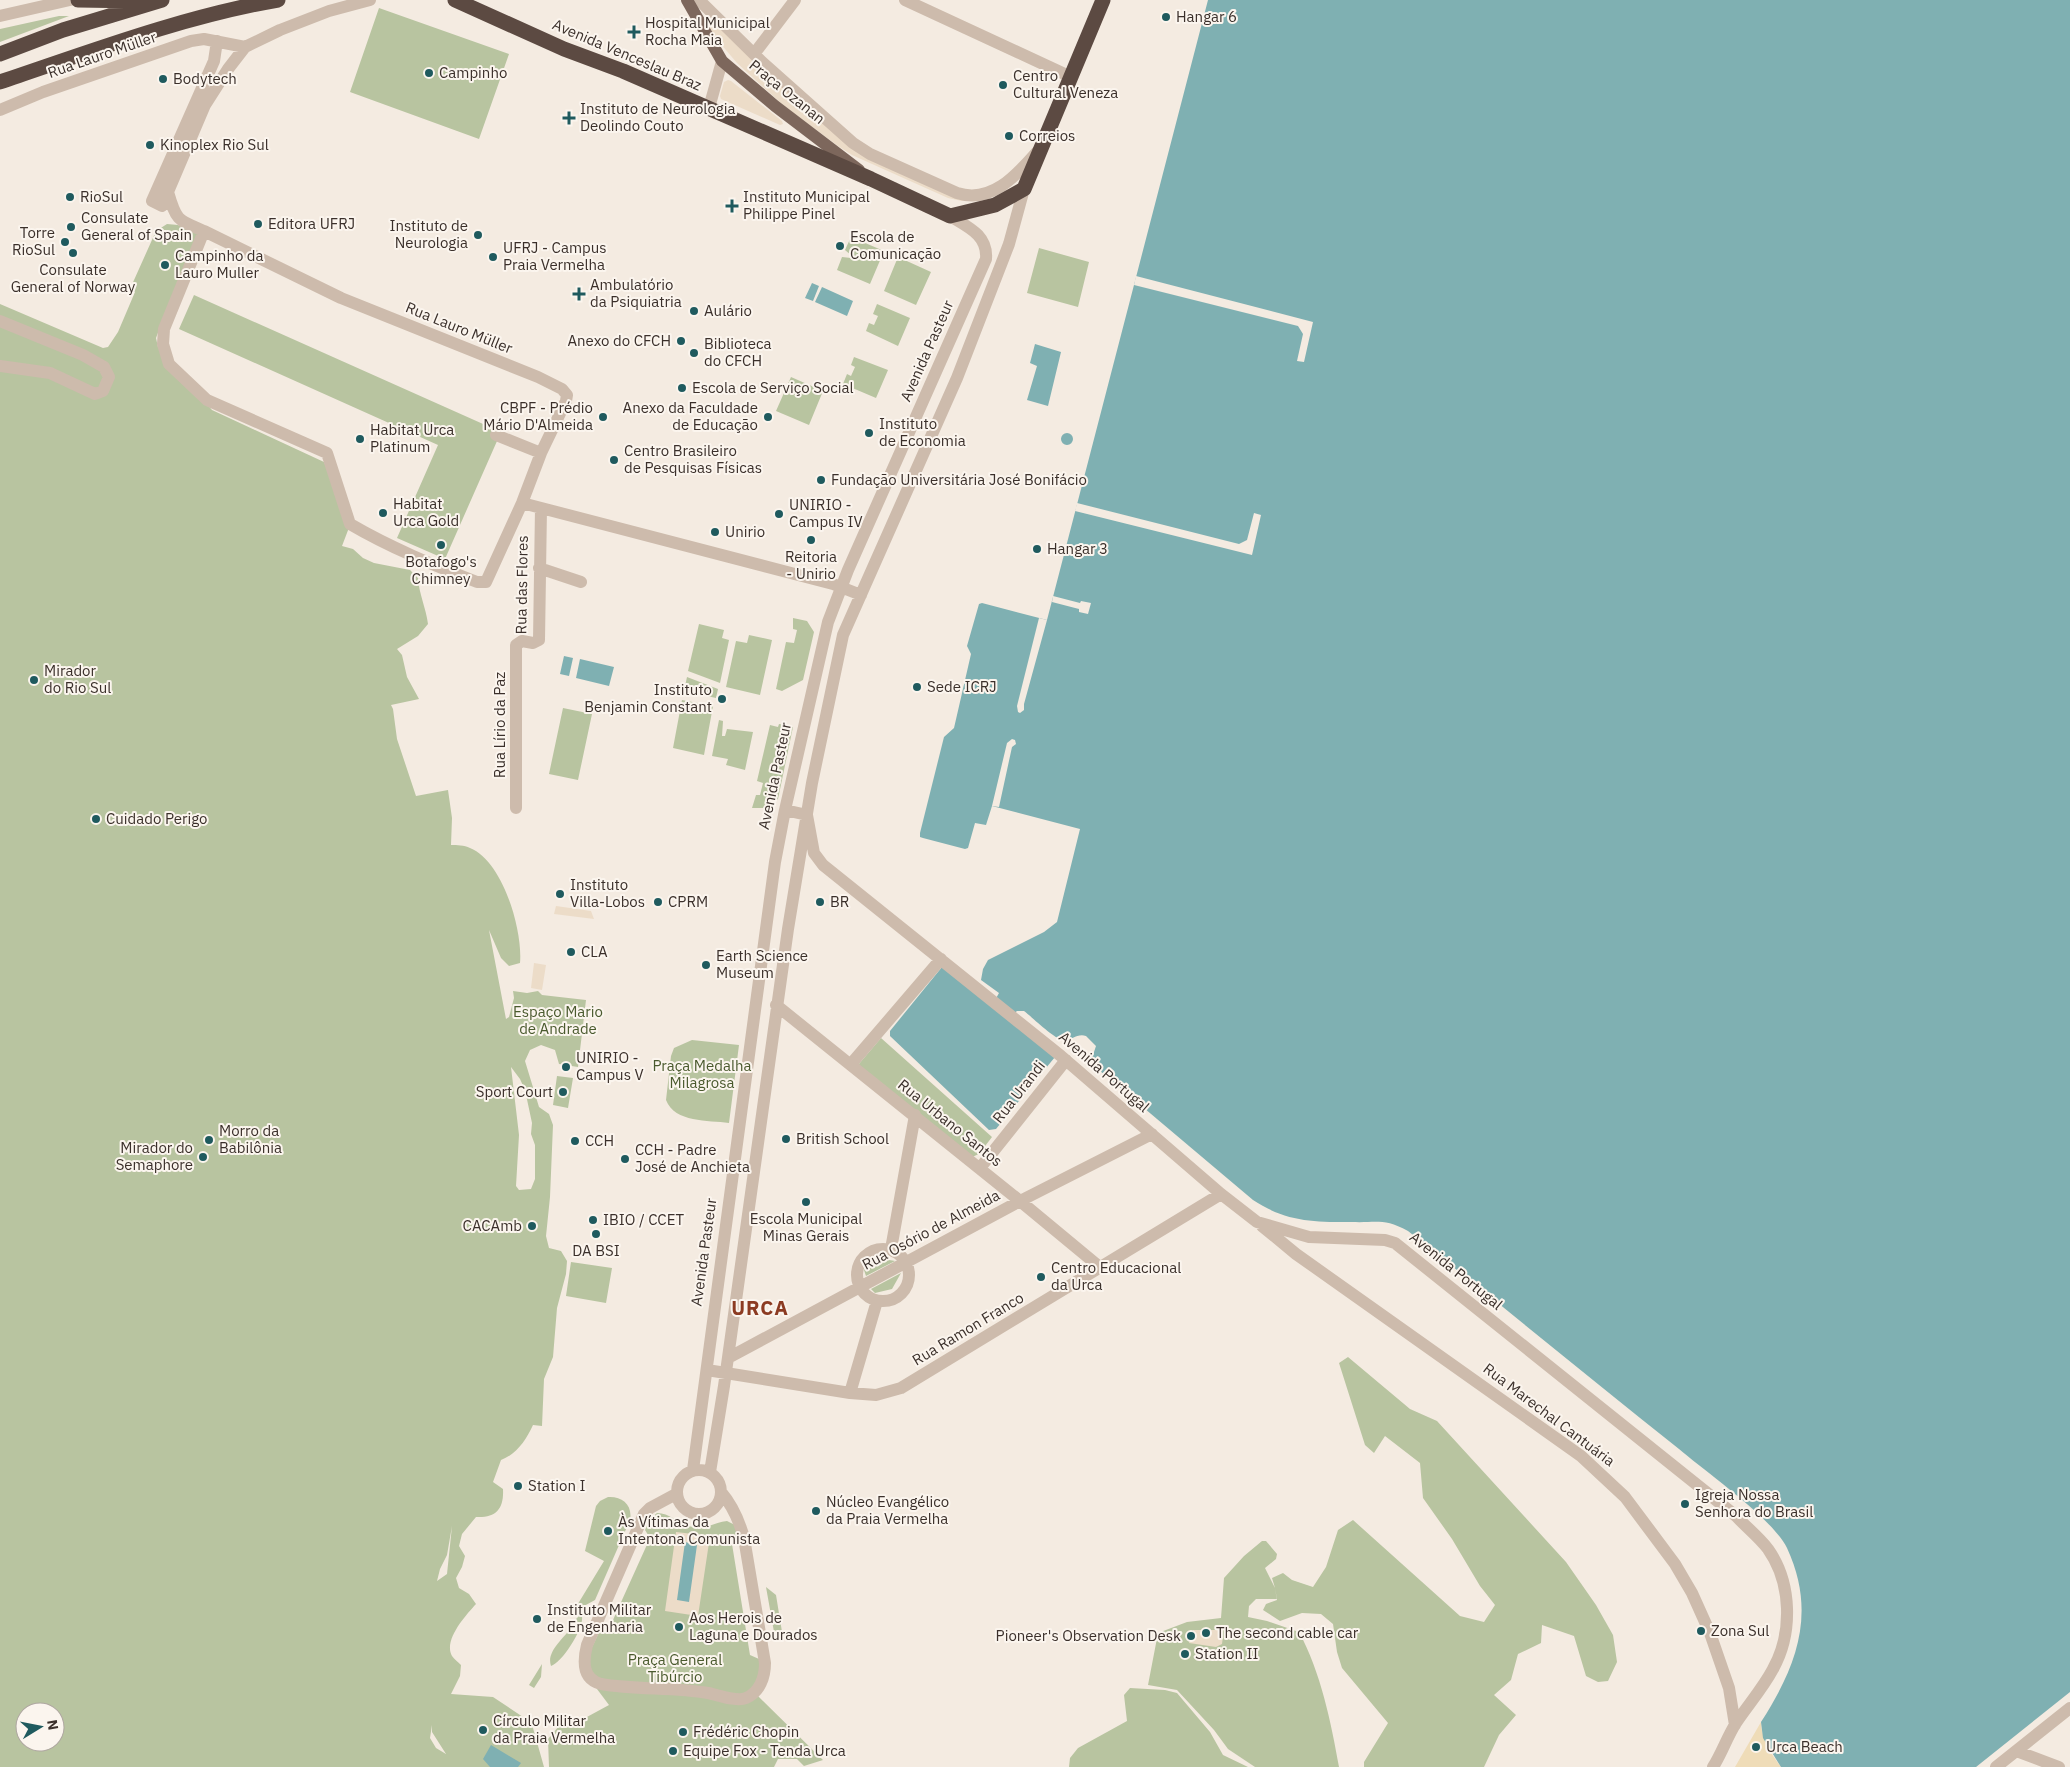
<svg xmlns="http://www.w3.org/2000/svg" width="2070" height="1767" font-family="'IBM Plex Sans',sans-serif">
<rect width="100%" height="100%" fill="#f4ebe1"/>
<!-- green -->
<path fill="#b8c4a0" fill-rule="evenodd" d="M379,8L509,54L479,139L350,92Z
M59,16H69L0,42V29Z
M167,224L178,225L200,235L162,322L156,338L158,347L212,410L324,462L350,525L342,546L353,549L363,558L374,563L410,570L418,578C419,594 426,608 428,624L418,636L397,649L402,655L407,677L419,699L391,705L393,709L397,739L416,796L448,790L452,818L451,845C457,845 464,845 470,848C503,861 523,931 520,963L509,966L501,958L489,930L506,1019L509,1017L514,998L513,991L527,993L538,991L542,995L586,1000L578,1067L559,1064L555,1050L541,1045L530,1050L525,1061L539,1107L549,1114L553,1125L550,1197L546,1236L549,1248L561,1251L567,1261L566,1274L557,1308L553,1357L544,1379L542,1426L533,1425C526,1440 517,1454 501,1460L493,1482L503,1489C504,1509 496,1518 476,1517L462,1534L459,1546L465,1556L462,1567L456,1578L459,1588L469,1594L476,1604C466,1615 443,1640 452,1656C454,1659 458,1662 461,1665L460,1676L451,1694L493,1697L523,1717L533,1728L544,1767H0V304L103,348L108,347L118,332L135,292L130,289L156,231ZM511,1067L520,1079L525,1090L532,1123L531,1134L535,1145V1179L531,1189L519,1190L516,1186L519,1135ZM452,1526L447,1574L437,1581L440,1569L447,1555ZM25,1712H55V1742H25ZM432,1725V1732L446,1754L436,1748L430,1738Z
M851,237L884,251L870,284L837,270L842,257L851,258L852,256L845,250Z
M1039,248L1089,262L1078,307L1027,293Z
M898,257L931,272L916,305L884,291Z
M194,295L501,432L445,559L397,538L438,445L179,329Z
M877,304L910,318L898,346L866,331L869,323L874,325L878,316L873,314Z
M854,357L888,370L876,398L843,384L847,374L851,376L855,367L851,365Z
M791,377L823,391L809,425L776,411Z
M793,618L807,621L814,632L803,680L782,691L776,689L786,642L794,643L797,630L793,629Z
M699,624L724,630L722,638L729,640L720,683L688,671Z
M749,635L772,640L760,695L726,687L736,641L747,643Z
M687,677L718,689L716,698L684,691Z
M682,700L713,706L704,755L673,748Z
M563,708L592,714L578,780L549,774Z
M719,720L723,721L722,736H725L727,729L753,732L745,770L726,765L728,759L712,756Z
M779,724L793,727L778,799L764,808H752L756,795H760L763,783L757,781L770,725L778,727Z
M881,1038L992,1137L979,1154L972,1157L858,1065Z
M692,1040L739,1045L729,1123C708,1120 675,1123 666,1100L671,1056L674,1048Z
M557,1076L573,1078L568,1108L553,1105Z
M877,1258L895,1261L866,1276L864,1270L869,1263Z
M571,1262L612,1268L606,1303L566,1296Z
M901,1273L892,1289L875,1293L871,1289Z
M1348,1357L1410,1409L1437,1421L1566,1562L1596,1605L1613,1635L1617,1662L1608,1681L1598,1682L1586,1676L1574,1636L1542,1625L1541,1643L1518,1654L1511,1680L1494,1695L1516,1715L1499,1735L1484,1767H1364V1762L1388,1723L1342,1668L1337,1652L1333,1624L1321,1614L1302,1613L1280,1621L1263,1610L1266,1604L1277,1600L1275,1588L1277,1599H1256L1249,1606L1248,1617L1267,1621L1299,1632C1321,1673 1331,1722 1339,1767H1255L1228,1749L1214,1730L1177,1690L1148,1685L1158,1633L1187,1622L1221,1618L1224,1578L1244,1556L1262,1541H1266L1277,1554L1276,1559L1265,1568L1275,1588L1272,1578L1283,1573L1292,1580L1313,1587L1326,1567L1338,1530L1353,1520L1460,1616L1484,1622L1495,1605L1480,1586L1452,1539L1423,1498L1420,1463L1385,1436L1374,1453L1365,1445L1339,1363Z
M608,1497C622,1496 633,1505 630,1520L595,1600L573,1612L604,1561L585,1551L596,1506L600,1501Z
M657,1513C671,1513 679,1525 693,1527C706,1530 715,1522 727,1521L737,1526L739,1543L732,1544L750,1655L759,1659L760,1663L757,1695L823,1760L804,1766L797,1759H778L774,1767H549L548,1739L565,1719L574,1724L609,1705L594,1685L586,1660L601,1628L608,1631L650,1538L645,1530L650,1519Z
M766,1587L776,1595L783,1638L774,1632Z
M579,1616L582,1617C584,1628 562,1663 551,1666C546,1652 563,1639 570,1629L568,1627Z
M542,1664L541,1677L534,1688L529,1685Z
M1130,1688L1165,1690L1177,1693L1210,1732L1223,1755L1248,1767H1069L1070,1758L1078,1748L1127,1721L1124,1695Z"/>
<!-- sand -->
<path fill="#efdcb8" d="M1761,1722C1761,1738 1771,1754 1781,1767H1735Z"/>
<!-- plaza -->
<path fill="#ecdcc8" d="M713,21L842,139L972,200L962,201L948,198L852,155L838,146L784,106L737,63L714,36L709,26Z
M728,80L731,81L782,121L783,124L780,125L721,99L720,96L724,82Z
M556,906L591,911L594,919L554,914Z
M534,963L546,965L542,990L531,988Z
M676,1532L710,1536L698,1616L665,1611Z
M1193,1630H1218L1223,1636L1222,1644L1216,1647L1189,1643Z"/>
<!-- water -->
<path fill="#7fb0b2" d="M1208,0H2070V1692L1976,1767H1781L1763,1738L1761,1722C1797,1666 1817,1613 1787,1548C1773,1519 1706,1472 1679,1449C1588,1377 1499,1303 1408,1231C1384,1218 1377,1223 1352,1222C1314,1222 1286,1222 1253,1200L1093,1065L1092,1058L1096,1046L1086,1036C1077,1033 1071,1041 1063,1040C1054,1039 1032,1017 1024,1011H1017L1012,1015L1055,1057L996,1129L989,1130L890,1036V1031L942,967L994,1002L999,993L981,980L983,969L988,960L1044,932L1057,922L1080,829L992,806L986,825L975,823L968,848L965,849L923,838L920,837V833L944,737L954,728L971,654L967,646L979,604L982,603L1047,620Z
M812,283L819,286L813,301L805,298Z
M822,287L853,301L847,316L815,302Z
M1035,344L1061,352L1048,406L1027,400L1037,366L1030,363Z
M1061 439a6 6 0 1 1 12 0a6 6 0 1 1-12 0Z
M564,656L573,658L569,676L560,674Z
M580,659L614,667L609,686L576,678Z
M685,1542L697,1545L689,1602L677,1600Z
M491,1745L521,1763L518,1767H490L483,1759Z"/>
<!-- pier -->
<path fill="#f4ebe1" d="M1136,276L1313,322L1304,362L1297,361L1303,334L1298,326L1134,285Z
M1077,503L1239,544L1247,540L1254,513L1261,515L1252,555L1075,511Z
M1053,596L1080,603L1081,601L1091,603L1088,614L1079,612V609L1052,602Z
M1039,618L1047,620L1024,704V710L1020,713L1018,712L1017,706Z
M1012,739L1015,740L1016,744L1012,747L999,807L992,806L1007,743Z"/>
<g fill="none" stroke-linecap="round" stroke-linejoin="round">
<!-- minor -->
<path stroke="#cdbbac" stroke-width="12" d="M699,0L762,62L853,143L870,154L957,193C991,204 1016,176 1037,152
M905,0L1071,77
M0,16L70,0
M217,41L214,61L152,201L162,206L205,105L228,69L245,47L280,30L329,11L370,0
M754,54L795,0
M709,108L722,61
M0,110L43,92L191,41L204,39L245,47
M168,192C176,220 177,220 204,231L341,298L538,377L562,389L567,395L566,401L541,453L522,503L486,582H477C433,565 391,548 350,524L327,453L207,400L169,364L163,344L164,329L204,231
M0,321L83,355L104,367L109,377L103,391L95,394L50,373L0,366
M496,435L541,453
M522,503L833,584L861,595
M539,568L581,582
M516,808V645L522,641L533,643L539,640L541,508
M785,810L807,815L814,853L823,865L1061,1056L1221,1194L1257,1222L1309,1237L1385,1240L1395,1243L1736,1516C1746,1527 1759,1537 1768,1549C1792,1583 1793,1633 1773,1669C1763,1688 1748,1705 1736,1723C1727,1737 1722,1753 1713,1767
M776,1005L1020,1201L1101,1268
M851,1064L941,959
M980,1168L1066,1060
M1262,1226L1296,1254L1581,1456L1625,1497L1675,1564L1692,1593L1710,1633L1729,1688L1735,1725
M857 1275a26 26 0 1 1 52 0a26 26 0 1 1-52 0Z
M891,1249L915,1115
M728,1358L1020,1201L1152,1134
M707,1370L850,1393L876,1395L901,1388L1221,1194
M850,1393L877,1301
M677 1492a22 22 0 1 1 44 0a22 22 0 1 1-44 0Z
M693,1470L775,862L785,810L828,622L848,570L986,259C988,235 968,227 950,216
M710,1472L724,1386L788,929L812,783L843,635L957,378L1009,244L1024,189
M676,1494L650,1508L644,1514L587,1645C583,1661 582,1679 601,1684C636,1690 673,1687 708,1693C718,1695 737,1702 746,1698C760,1692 765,1677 765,1663L744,1538C739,1520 733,1506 721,1492
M2016,1751L2059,1767
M1996,1767L2070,1708"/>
<!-- major -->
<path stroke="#7d675c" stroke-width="12" d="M687,0L722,61L775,106L859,170"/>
<!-- highway -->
<path stroke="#5c4a42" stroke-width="15" d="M78,0L141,1
M455,0L564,49L623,71L871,179L950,216L995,205L1024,189L1103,0
M0,54L63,30L162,0
M0,82C92,51 182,17 278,0"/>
</g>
<!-- markers -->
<g fill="#1f5a5e" stroke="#fbf5ee" stroke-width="2">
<circle cx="1166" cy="17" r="5"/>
<path d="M631.5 24.5h5v5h5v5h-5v5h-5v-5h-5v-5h5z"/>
<circle cx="429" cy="73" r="5"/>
<circle cx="163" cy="79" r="5"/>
<circle cx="1003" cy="85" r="5"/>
<path d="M566.5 110.5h5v5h5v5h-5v5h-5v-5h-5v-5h5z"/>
<circle cx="1009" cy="136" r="5"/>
<circle cx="150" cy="145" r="5"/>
<circle cx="70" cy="197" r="5"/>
<path d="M729.5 198.5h5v5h5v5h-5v5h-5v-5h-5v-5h5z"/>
<circle cx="258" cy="224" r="5"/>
<circle cx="71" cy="227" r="5"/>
<circle cx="478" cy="235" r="5"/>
<circle cx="65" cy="242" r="5"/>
<circle cx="840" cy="246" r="5"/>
<circle cx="73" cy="253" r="5"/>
<circle cx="493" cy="257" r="5"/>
<circle cx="165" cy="265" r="5"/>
<path d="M576.5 286.5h5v5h5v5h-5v5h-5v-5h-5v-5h5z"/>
<circle cx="694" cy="311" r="5"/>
<circle cx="681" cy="341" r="5"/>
<circle cx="694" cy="353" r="5"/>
<circle cx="682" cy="388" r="5"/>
<circle cx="603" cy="417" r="5"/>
<circle cx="768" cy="417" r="5"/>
<circle cx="869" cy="433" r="5"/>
<circle cx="360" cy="439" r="5"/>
<circle cx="614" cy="460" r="5"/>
<circle cx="821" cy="480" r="5"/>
<circle cx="383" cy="513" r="5"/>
<circle cx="779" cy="514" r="5"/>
<circle cx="715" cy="532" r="5"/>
<circle cx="811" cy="540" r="5"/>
<circle cx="441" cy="545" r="5"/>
<circle cx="1037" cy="549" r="5"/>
<circle cx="34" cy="680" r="5"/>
<circle cx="917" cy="687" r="5"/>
<circle cx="722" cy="699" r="5"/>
<circle cx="96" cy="819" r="5"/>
<circle cx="560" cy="894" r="5"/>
<circle cx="658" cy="902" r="5"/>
<circle cx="820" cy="902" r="5"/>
<circle cx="571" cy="952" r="5"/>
<circle cx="706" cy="965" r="5"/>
<circle cx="566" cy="1067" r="5"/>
<circle cx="563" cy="1092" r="5"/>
<circle cx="786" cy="1139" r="5"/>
<circle cx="209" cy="1140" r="5"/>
<circle cx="575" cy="1141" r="5"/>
<circle cx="203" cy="1157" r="5"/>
<circle cx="625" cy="1159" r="5"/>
<circle cx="806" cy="1202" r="5"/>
<circle cx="593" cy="1220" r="5"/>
<circle cx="532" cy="1226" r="5"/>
<circle cx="596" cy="1234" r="5"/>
<circle cx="1041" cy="1277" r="5"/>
<circle cx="518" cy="1486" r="5"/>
<circle cx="1685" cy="1504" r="5"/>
<circle cx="816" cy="1511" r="5"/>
<circle cx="608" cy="1531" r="5"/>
<circle cx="537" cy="1619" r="5"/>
<circle cx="679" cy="1627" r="5"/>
<circle cx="1701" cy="1631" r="5"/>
<circle cx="1206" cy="1633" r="5"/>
<circle cx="1191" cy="1636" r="5"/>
<circle cx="1185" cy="1654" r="5"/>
<circle cx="483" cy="1730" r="5"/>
<circle cx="683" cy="1732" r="5"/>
<circle cx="1756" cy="1747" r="5"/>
<circle cx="673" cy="1751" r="5"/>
</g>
<g text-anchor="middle" stroke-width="4" stroke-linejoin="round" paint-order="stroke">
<!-- poi labels -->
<g font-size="15" fill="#3b302b" stroke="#fbf5ee" text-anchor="start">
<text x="1176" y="22">Hangar 6</text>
<text x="645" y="28">Hospital Municipal<tspan x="645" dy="17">Rocha Maia</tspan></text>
<text x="439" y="78">Campinho</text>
<text x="1013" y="81">Centro<tspan x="1013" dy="17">Cultural Veneza</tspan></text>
<text x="173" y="84">Bodytech</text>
<text x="580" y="114">Instituto de Neurologia<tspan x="580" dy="17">Deolindo Couto</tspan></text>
<text x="1019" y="141">Correios</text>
<text x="160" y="150">Kinoplex Rio Sul</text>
<text x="80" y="202">RioSul</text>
<text x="743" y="202">Instituto Municipal<tspan x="743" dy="17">Philippe Pinel</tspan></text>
<text x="81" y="223">Consulate<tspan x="81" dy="17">General of Spain</tspan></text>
<text x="268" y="229">Editora UFRJ</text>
<text x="468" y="231" text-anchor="end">Instituto de<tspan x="468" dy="17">Neurologia</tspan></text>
<text x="55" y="238" text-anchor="end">Torre<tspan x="55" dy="17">RioSul</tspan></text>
<text x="850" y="242">Escola de<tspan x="850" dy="17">Comunicação</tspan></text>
<text x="503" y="253">UFRJ - Campus<tspan x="503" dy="17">Praia Vermelha</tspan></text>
<text x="175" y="261">Campinho da<tspan x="175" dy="17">Lauro Muller</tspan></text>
<text x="73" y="275" text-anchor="middle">Consulate<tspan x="73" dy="17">General of Norway</tspan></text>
<text x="590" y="290">Ambulatório<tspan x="590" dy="17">da Psiquiatria</tspan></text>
<text x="704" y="316">Aulário</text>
<text x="671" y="346" text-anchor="end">Anexo do CFCH</text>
<text x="704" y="349">Biblioteca<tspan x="704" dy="17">do CFCH</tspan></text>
<text x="692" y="393">Escola de Serviço Social</text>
<text x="593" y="413" text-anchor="end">CBPF - Prédio<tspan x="593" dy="17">Mário D'Almeida</tspan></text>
<text x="758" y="413" text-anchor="end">Anexo da Faculdade<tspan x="758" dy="17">de Educação</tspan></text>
<text x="879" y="429">Instituto<tspan x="879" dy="17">de Economia</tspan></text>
<text x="370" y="435">Habitat Urca<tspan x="370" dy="17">Platinum</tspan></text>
<text x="624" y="456">Centro Brasileiro<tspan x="624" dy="17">de Pesquisas Físicas</tspan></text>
<text x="831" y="485">Fundação Universitária José Bonifácio</text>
<text x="393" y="509">Habitat<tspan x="393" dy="17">Urca Gold</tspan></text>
<text x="789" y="510">UNIRIO -<tspan x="789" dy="17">Campus IV</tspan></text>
<text x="725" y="537">Unirio</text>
<text x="1047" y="554">Hangar 3</text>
<text x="811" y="562" text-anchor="middle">Reitoria<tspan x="811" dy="17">- Unirio</tspan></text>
<text x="441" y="567" text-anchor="middle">Botafogo's<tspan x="441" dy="17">Chimney</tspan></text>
<text x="44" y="676">Mirador<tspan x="44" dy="17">do Rio Sul</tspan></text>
<text x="927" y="692">Sede ICRJ</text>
<text x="712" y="695" text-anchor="end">Instituto<tspan x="712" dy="17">Benjamin Constant</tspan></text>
<text x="106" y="824">Cuidado Perigo</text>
<text x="570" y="890">Instituto<tspan x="570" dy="17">Villa-Lobos</tspan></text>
<text x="668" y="907">CPRM</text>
<text x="830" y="907">BR</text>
<text x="581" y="957">CLA</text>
<text x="716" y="961">Earth Science<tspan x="716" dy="17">Museum</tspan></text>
<text x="576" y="1063">UNIRIO -<tspan x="576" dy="17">Campus V</tspan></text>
<text x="553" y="1097" text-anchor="end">Sport Court</text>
<text x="219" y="1136">Morro da<tspan x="219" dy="17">Babilônia</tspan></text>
<text x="796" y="1144">British School</text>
<text x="585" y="1146">CCH</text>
<text x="193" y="1153" text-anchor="end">Mirador do<tspan x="193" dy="17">Semaphore</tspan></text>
<text x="635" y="1155">CCH - Padre<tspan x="635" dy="17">José de Anchieta</tspan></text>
<text x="806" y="1224" text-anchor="middle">Escola Municipal<tspan x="806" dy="17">Minas Gerais</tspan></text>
<text x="603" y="1225">IBIO / CCET</text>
<text x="522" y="1231" text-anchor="end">CACAmb</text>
<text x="596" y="1256" text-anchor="middle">DA BSI</text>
<text x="1051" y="1273">Centro Educacional<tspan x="1051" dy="17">da Urca</tspan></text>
<text x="528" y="1491">Station I</text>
<text x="1695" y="1500">Igreja Nossa<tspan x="1695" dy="17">Senhora do Brasil</tspan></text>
<text x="826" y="1507">Núcleo Evangélico<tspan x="826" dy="17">da Praia Vermelha</tspan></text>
<text x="618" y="1527">Às Vítimas da<tspan x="618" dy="17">Intentona Comunista</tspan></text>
<text x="547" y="1615">Instituto Militar<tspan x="547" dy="17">de Engenharia</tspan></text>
<text x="689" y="1623">Aos Herois de<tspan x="689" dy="17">Laguna e Dourados</tspan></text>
<text x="1711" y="1636">Zona Sul</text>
<text x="1216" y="1638">The second cable car</text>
<text x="1181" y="1641" text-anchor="end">Pioneer's Observation Desk</text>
<text x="1195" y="1659">Station II</text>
<text x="493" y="1726">Círculo Militar<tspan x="493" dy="17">da Praia Vermelha</tspan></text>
<text x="693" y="1737">Frédéric Chopin</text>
<text x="1766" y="1752">Urca Beach</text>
<text x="683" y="1756">Equipe Fox - Tenda Urca</text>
</g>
<!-- street labels -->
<g font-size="15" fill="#3b302b" stroke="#fbf5ee">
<text transform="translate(102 55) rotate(-19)" y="5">Rua Lauro Müller</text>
<text transform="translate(627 55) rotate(23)" y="5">Avenida Venceslau Braz</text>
<text transform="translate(787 92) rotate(39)" y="5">Praça Ozanan</text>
<text transform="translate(459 328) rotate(22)" y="5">Rua Lauro Müller</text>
<text transform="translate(927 351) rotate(-66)" y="5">Avenida Pasteur</text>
<text transform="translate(522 585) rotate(-89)" y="5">Rua das Flores</text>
<text transform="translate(500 725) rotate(-90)" y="5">Rua Lírio da Paz</text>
<text transform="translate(775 776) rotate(-78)" y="5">Avenida Pasteur</text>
<text transform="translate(1104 1072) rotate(41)" y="5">Avenida Portugal</text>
<text transform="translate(1019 1092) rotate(-52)" y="5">Rua Urandi</text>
<text transform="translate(950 1123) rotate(39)" y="5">Rua Urbano Santos</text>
<text transform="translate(931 1230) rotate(-28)" y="5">Rua Osório de Almeida</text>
<text transform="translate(704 1252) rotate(-82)" y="5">Avenida Pasteur</text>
<text transform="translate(1456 1271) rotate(39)" y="5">Avenida Portugal</text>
<text transform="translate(968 1329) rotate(-31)" y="5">Rua Ramon Franco</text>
<text transform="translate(1549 1415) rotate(37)" y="5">Rua Marechal Cantuária</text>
</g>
<!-- park labels -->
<g font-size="15" fill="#4a5a2e" stroke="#fbf5ee">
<text x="558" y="1017">Espaço Mario<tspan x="558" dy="17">de Andrade</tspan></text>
<text x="702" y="1071">Praça Medalha<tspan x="702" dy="17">Milagrosa</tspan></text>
<text x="675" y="1665">Praça General<tspan x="675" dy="17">Tibúrcio</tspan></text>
</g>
<!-- district labels -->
<g font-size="20" font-weight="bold" letter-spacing="1" fill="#8c3b22" stroke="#fbf5ee">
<text x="760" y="1315">URCA</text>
</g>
</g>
<!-- north arrow -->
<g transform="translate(40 1727) rotate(80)"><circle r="24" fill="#fbf5ee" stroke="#aea6a0"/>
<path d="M0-4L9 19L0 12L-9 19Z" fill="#1f5a5e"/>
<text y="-8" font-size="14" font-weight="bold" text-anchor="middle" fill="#3b302b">N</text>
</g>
</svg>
